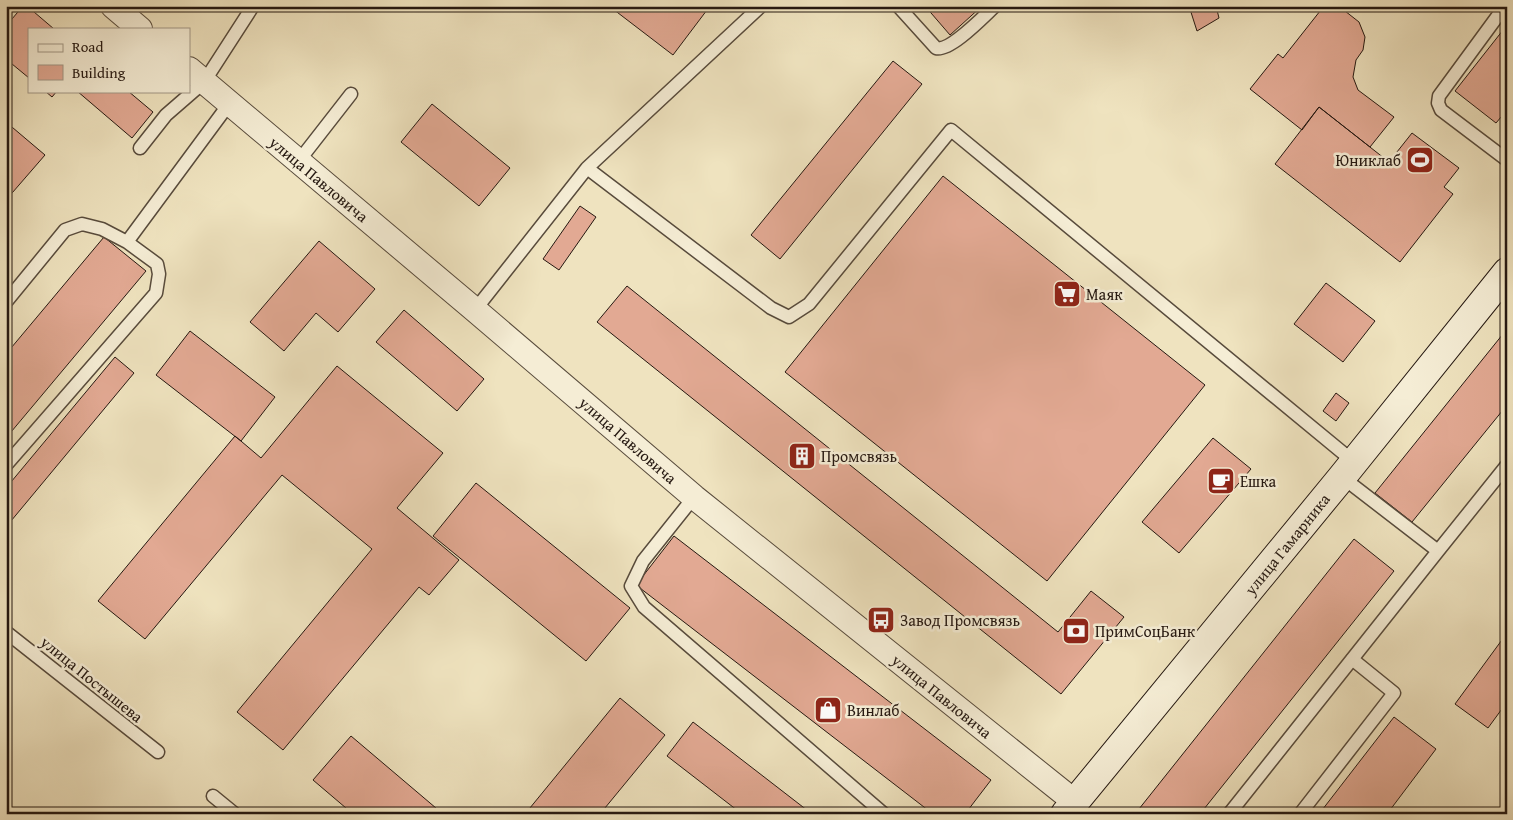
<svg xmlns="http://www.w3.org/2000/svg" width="1513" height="820" font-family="'Gentium Book Plus',serif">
<rect width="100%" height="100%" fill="#efe3bf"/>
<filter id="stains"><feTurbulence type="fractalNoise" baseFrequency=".004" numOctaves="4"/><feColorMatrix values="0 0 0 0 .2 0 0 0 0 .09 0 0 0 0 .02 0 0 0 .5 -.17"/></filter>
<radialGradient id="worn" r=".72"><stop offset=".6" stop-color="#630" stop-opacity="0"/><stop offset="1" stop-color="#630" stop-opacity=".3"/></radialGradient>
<!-- building -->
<path fill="#e2a993" stroke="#251811" d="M23,6H27L54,29H29V78L6,59V26Z
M609,6H710L673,55Z
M925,6H982L950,35Z
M1189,6H1216L1219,18L1197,31Z
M1324,6H1328L1332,9L1345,11L1359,22L1365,37L1363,50L1356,60L1353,77L1358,90L1394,117L1370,147L1319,107L1302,130L1250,89L1278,54L1283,58Z
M1507,25V110L1496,123L1455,91Z
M893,61L922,84L780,259L751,235Z
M45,91H57L52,97Z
M77,91H128L153,112L132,138Z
M432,104L510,168L479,206L401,142Z
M1319,107L1389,162L1412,133L1459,168L1444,187L1453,194L1400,262L1275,164Z
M6,122L45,155L6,200Z
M943,176L1205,385L1047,581L785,372Z
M580,206L596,217L559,270L543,259Z
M104,237L146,271L6,438V354Z
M319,241L375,289L338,332L316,313L284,351L250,322Z
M1326,283L1375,321L1343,362L1294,324Z
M627,286L1058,632L1091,591L1124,617L1061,694L597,322Z
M404,310L484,379L457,411L376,342Z
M1507,329V405L1412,522L1375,493Z
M190,331L275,397L241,441L156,375Z
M115,357L134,373L6,527V488Z
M337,366L443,453L397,508L459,560L429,595L419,587L283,750L237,712L372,549L282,475L145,639L98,601L235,436L261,458Z
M1336,393L1349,403L1336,421L1323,411Z
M1213,438L1251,469L1179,553L1142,522Z
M476,483L630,608L586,661L433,536Z
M674,536L991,780L965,814H933L636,585Z
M1354,539L1394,571L1200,814H1135Z
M1507,633V702L1488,728L1455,704Z
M620,698L665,735L600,814H525Z
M1394,717L1436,749L1387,814H1319Z
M693,722L812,814H742L667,756Z
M351,736L443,814H353L313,780Z"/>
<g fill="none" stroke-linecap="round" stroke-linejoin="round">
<!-- lane casing -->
<g stroke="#584b3c" stroke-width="15">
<path id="lane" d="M898,6L936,48C950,52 984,16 995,6
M1505,6L1439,96L1438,103L1441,110L1507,160
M140,148L166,115L204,82L253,6
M298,162L351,94
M587,168L771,308L789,317L809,304L951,130L1354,462
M6,302L65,230L82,224L102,229L127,242
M475,310L587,168L761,6
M6,465L156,293L159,274L157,264L127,242L229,104
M1342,477L1438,551L1507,465
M694,497L643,561L631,586L644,607L884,814
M6,632L158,752
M213,796L235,814
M1229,814L1438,551
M1300,814L1394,693L1352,659"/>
</g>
<!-- street casing -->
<g stroke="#584b3c" stroke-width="26">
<path id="street" d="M113,6L140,29
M189,69L475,310L694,497L1075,802"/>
</g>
<!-- secondary casing -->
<g stroke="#251811" stroke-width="30">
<path id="secondary" d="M1065,814L1342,477L1507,272"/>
</g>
<!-- lane -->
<use href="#lane" stroke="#f5edd5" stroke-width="12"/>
<!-- street -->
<use href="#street" stroke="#f5edd5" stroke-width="24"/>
<!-- secondary -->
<use href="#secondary" stroke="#f5edd5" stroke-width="28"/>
</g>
<!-- icons -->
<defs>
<g id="stadium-square" transform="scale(1.4375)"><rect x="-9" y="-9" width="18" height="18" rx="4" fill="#8f2418" stroke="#f5edd5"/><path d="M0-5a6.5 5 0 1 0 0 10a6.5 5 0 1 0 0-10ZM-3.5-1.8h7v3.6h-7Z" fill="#fff"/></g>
<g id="supermarket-square" transform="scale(1.4375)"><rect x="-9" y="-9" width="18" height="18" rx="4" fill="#8f2418" stroke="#f5edd5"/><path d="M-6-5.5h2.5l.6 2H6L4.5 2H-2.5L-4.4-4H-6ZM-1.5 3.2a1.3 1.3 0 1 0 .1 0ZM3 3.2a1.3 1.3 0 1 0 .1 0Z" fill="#fff"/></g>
<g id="building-square" transform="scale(1.4375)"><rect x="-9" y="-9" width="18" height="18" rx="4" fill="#8f2418" stroke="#f5edd5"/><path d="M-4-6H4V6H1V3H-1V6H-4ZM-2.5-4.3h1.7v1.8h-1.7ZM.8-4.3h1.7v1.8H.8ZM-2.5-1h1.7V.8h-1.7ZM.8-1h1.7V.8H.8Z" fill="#fff"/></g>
<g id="cafe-square" transform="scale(1.4375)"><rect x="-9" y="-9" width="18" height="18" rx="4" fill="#8f2418" stroke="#f5edd5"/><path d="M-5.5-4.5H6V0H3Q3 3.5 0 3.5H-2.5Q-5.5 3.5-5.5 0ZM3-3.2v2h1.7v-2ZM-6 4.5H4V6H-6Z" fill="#fff"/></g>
<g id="bus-square" transform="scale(1.4375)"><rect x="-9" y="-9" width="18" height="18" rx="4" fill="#8f2418" stroke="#f5edd5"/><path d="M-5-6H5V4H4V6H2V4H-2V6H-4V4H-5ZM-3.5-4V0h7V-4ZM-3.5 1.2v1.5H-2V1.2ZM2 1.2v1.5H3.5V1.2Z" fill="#fff"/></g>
<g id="bank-square" transform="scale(1.4375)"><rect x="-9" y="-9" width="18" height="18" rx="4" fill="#8f2418" stroke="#f5edd5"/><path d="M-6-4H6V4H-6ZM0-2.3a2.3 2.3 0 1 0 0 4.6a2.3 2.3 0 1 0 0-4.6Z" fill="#fff"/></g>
<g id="shop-square" transform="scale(1.4375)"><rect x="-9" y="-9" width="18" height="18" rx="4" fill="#8f2418" stroke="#f5edd5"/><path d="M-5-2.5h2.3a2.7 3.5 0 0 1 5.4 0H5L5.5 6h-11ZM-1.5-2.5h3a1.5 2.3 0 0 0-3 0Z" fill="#fff"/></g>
</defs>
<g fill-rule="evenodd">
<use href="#stadium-square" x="1420" y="160"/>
<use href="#supermarket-square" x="1067" y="294"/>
<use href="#building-square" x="802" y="456"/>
<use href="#cafe-square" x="1221" y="481"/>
<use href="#bus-square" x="881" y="620"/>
<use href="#bank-square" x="1076" y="631"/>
<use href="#shop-square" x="828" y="710"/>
</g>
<g text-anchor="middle" stroke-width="5" stroke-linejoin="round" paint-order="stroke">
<!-- poi labels -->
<g font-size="16" fill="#251811" stroke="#f5edd5" text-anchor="start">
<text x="1401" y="166" text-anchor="end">Юниклаб</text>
<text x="1086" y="300">Маяк</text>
<text x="821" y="462">Промсвязь</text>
<text x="1240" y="487">Ешка</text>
<text x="900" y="626">Завод Промсвязь</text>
<text x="1095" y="637">ПримСоцБанк</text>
<text x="847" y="716">Винлаб</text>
</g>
<!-- street labels -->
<g font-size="16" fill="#251811" stroke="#f5edd5">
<text transform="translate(319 179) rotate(40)" y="6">улица Павловича</text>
<text transform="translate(628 440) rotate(41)" y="6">улица Павловича</text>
<text transform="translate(1287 544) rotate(-51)" y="6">улица Гамарника</text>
<text transform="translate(92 679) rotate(39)" y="6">улица Постышева</text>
<text transform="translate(942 696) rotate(39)" y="6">улица Павловича</text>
</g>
</g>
<!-- margin -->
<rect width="1513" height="820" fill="none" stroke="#efe3bf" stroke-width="25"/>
<rect x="8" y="8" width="1498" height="805" fill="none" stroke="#251811" stroke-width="2.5"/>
<rect x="12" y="12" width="1488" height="795" fill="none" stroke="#251811"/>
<!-- legend -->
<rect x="28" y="28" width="162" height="65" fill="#f5edd5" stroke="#a29887"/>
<rect x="38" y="44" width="25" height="8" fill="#f5edd5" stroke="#a29887"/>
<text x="72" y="52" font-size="15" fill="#251811">Road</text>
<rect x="38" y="65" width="25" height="15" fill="#e2a993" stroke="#a29887"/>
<text x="72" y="78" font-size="15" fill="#251811">Building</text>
<rect width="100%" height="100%" filter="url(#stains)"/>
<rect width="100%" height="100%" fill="url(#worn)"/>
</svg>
